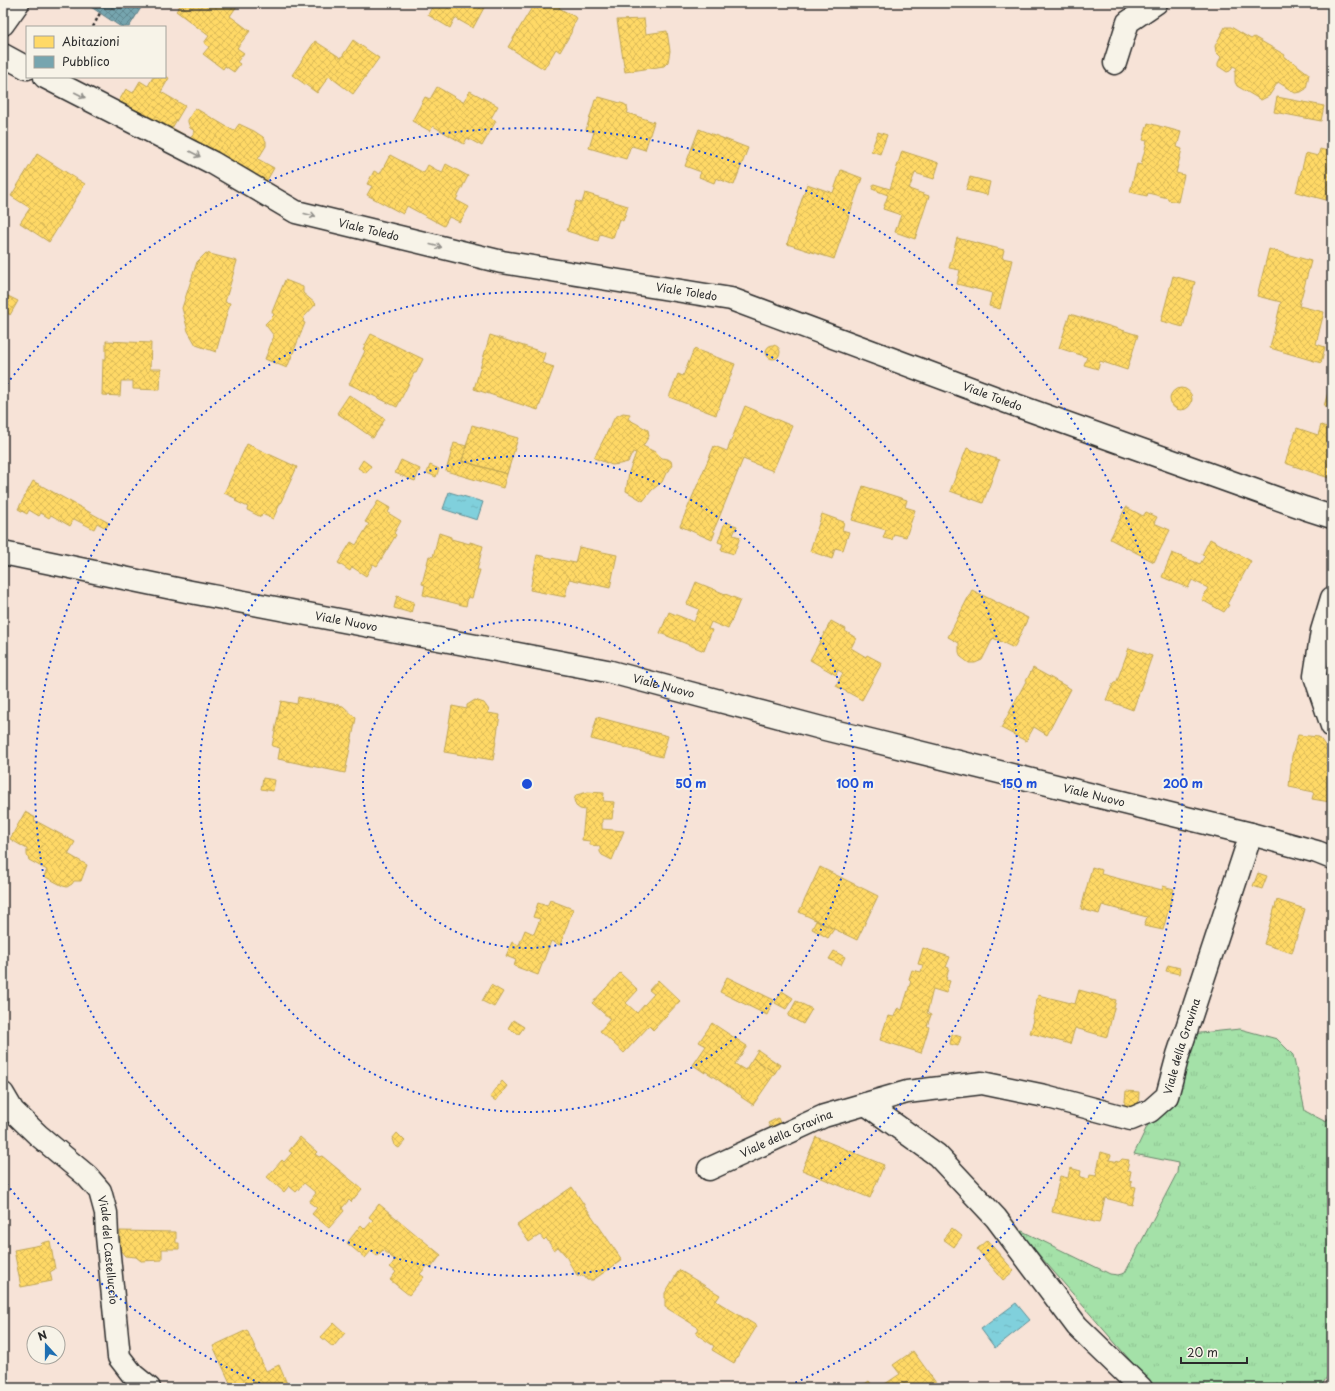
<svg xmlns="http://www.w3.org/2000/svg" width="1335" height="1391" font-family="'Playpen Sans',sans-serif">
<defs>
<pattern id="grass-tufts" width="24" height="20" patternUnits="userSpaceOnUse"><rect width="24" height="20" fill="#a4e1a8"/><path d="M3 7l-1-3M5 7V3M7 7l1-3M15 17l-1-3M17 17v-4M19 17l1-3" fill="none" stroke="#8dc191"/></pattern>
<pattern id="water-ripples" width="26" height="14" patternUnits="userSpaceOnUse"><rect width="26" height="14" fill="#80d0dc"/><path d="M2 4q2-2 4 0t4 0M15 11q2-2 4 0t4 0" fill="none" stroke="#6fb3bd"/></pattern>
<pattern id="homes-cross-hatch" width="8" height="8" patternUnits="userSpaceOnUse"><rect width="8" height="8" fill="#ffd966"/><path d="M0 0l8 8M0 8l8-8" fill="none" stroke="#dbba59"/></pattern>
<pattern id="public-cross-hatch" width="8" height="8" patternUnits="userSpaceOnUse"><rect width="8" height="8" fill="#76a5af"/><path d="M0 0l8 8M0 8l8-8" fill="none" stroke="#61878f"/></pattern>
</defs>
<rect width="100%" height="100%" fill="#f7e3d7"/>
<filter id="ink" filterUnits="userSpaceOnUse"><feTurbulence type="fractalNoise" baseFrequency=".025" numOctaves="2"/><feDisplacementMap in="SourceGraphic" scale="8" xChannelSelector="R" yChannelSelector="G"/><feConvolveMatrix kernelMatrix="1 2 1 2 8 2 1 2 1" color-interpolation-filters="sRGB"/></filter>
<g filter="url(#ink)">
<!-- grass -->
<path fill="url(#grass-tufts)" stroke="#68866a" d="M1240,1029L1277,1039L1293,1055L1305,1111L1326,1122L1332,1112V1369L1320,1388H1154L1016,1228L1110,1274L1118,1275L1125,1273L1177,1173L1178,1163L1134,1154L1191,1034Z"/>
<!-- water -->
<path fill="url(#water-ripples)" stroke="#5e8e95" d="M449,492L483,502L477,520L443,509Z
M1016,1303L1030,1320L995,1348L981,1329Z"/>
<!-- homes -->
<path fill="url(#homes-cross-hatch)" stroke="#bfa554" d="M182,3H187L189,4L190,3H232L237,6L230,16L250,31L237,48L244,53L237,62L240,64L234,72L225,66L223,69L203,54L209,47L204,43L209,36L176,11Z
M426,3H485L486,4L473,28L455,18L450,28L428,15L432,7Z
M532,3H562L559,8L577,18L572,28L571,33L560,52L556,49L544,69L508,47L534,4Z
M644,19L646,34L667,31L670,51L668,62L664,66L625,72L617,20Z
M1225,27H1231L1251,39L1254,37L1285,55L1284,57L1296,64L1309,74L1306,89L1301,92L1295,93L1278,82L1269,96L1261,100L1237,86L1235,82V72L1237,68L1233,66L1230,71L1227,72L1218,66V63L1221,57L1216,52L1215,46Z
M353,40L379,58L353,94L329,76L317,93L292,75L315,41L341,58Z
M165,76L169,78L161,92L185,106L172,128L176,130L173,136L117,104L126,89L133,93L140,81L148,86L153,77H165Z
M437,87L463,102L470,91L498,106L491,118L496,121L482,146L467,138L464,144L433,126L430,131L412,121L425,97L430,99Z
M599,97L624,104L627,106L628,111L627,113L654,122L645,150L632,146L630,148L626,159L589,148L594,132L586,130L595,100H597Z
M1277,97L1324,106L1321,121L1274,112Z
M195,108L234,131L239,124L254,131L263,137L266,141V146L258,159L274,168L262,189L186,144L195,131L190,128L188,122V120Z
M1148,123L1181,132L1177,147L1182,149L1176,173L1184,175L1178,202L1168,200V198L1148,193L1147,196L1130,192L1137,164L1141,165L1147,141L1143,140Z
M699,129L748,148L734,185L716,178L714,183L699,177L701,172L685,166Z
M176,130L190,138L186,144L173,136Z
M878,132L887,135L880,154L871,151Z
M1320,149L1332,152V184L1330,183L1326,200L1296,192L1306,153L1318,156Z
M902,151L939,163L934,179L915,173L909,189L929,196L915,239L895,232L901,215L883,209L888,195L872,189L874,184L890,189Z
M37,154L85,184L49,242L20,223L30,208L11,196Z
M390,155L424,173L428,165L442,173L446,164L468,176L456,200L469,207L460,222L449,217L444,226L407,206L403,214L367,195L372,186L367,184L374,171L380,174Z
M841,170L862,178L834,259L787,244L807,184L833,193Z
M970,177L990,182L987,195L966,190Z
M585,193L628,206L623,221L619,219L613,238L600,234L598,241L567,231L576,201L582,203Z
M957,238L1004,250L1002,258L1012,260L1000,309L989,306L992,293L957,284L960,270L949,268Z
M1269,249L1311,261L1299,306L1324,312L1316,344L1325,347L1321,363L1270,348L1281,302L1257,296Z
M206,253L237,261L225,302L230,303L216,352L196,345L188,331L182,308L197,262Z
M1173,276L1195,282L1183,327L1161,321Z
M285,280L303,287V293L316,304L304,317L303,322L305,323L287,368L265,359L274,336L265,324L274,315L272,312Z
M6,295L18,301L10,315L3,310V300Z
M1070,314L1138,335L1127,370L1100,361L1098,369L1084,365L1087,357L1059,348Z
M371,334L423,359L416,373H414L397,407L349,384L365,351L363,349Z
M490,335L545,353L542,363L554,367L538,410L474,389Z
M106,341L151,343L150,369H161L160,390L133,389V381H121L120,396L102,395L103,359H106Z
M766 352a7 7 0 1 1 14 0a7 7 0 1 1-14 0Z
M694,349L735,364L716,415L669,397L678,374L683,376Z
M1170 399a11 11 0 1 1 22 0a11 11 0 1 1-22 0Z
M1329,389L1332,390V404L1331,408L1324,406Z
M349,395L385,419L373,438L337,413Z
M745,406L792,426L773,471L743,459L716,525L713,531L715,532L712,540L680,526L714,446L727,451Z
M623,413L630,414L628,419L648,430L649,436L643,446L655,452L662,458L668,459L671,461L672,465L669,471L666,473L662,482L652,490L643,501L626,491L629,472L636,453L633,452L628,462L620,464L612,465L594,458L615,417Z
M472,425L518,438L507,474L462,461Z
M1321,425L1332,429V479L1285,463L1297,428L1318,435Z
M454,443L467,446L462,461L507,474L503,488L446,471Z
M247,444L297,467L273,519L262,514L261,517L247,510L248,507L235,501L237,499L224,493Z
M967,448L999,460L983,503L950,491Z
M363,460L371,466L366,473L358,468Z
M401,460L420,469L415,481L395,473Z
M430,465L439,469L436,477L427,473Z
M33,481L109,523L106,528L97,523L94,529L74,519L70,526L51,515L49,518L41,513L39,516L29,510L27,514L18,509Z
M863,486L907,500L905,507L915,510L906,537L894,534L892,540L883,538L886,530L852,520Z
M378,501L390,508L388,513L401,521L394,533L396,535L377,566L373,564L366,576L352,567L350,571L338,563L351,542L356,545L369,524L365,522Z
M1126,507L1143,516L1146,512L1157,517L1154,523L1170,530L1154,562L1110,539Z
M822,514L844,522L842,530L849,532L843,550L835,548L832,559L810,551Z
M725,522L737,526L733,535L740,537L734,554L721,550L723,544L718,542Z
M439,533L451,537V539L470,544V542L483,546L477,570H480L472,598L468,597L466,606L423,595L425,585L422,584L429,556L433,557Z
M1210,539L1251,561L1227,604L1229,605L1224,612L1202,600L1208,588L1192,580L1188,588L1162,577L1172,553L1200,564L1205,556L1202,555Z
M579,547L617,555L610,588L569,579L565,597L530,590L537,555L575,563Z
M696,582L740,600L728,629L711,622L708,629L712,630L704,651L660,633L669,612L694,622L699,609L687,604Z
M972,590L1028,618L1014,648L993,638L982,660L975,663H969L961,657L959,652V643L948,637Z
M397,596L414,602L411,613L394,608Z
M831,621L846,629L845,631L856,638L851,648L866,657L867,655L882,663L862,700L836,686L843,673L838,670L836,675L810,660Z
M1129,648L1152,656L1133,710L1106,700L1113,684L1117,681Z
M1033,668L1071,689L1047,735L1034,727L1026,741L1001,728Z
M298,697L343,706L356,718L345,773L278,759L280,748L272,746L281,701L297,704Z
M475,700L484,703L489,710L488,713L500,715L493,760L444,752L452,706L467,709V705Z
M597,717L668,736L662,757L591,739Z
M1298,735L1319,737L1332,755V810H1328L1330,802L1312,799L1314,792L1289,787L1292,756Z
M263,778L275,780L273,791L261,789Z
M588,792L604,793L603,801L614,802L612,819H602V829L624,831L612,860L602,855L600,852V846L590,845V841L582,840L585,810L580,809L576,806L574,800L576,795Z
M25,812L36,818L34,820L75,842L68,854L87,865L81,881H74L72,884L67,887L63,886L44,876L47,870L29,860L27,855V849L10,839Z
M820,867L878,896L857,940L799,912Z
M1092,867L1102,870L1101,874L1162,890L1163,886L1174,889L1163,930L1144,926L1147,917L1102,905L1099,914L1081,909Z
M1258,873L1267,876L1262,889L1253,886Z
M550,900L573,909L560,945L551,941L538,975L514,966L516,960L506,956L512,942L519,945L525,930L534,934L540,919L533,917L538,903L547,906Z
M1277,900L1305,909L1292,953L1264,944Z
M816,921L834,929L828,938L812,929Z
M923,948L950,957L946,967L949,968L946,980L950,981L946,993L933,989L927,1013L931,1015L927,1026L929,1027L921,1053L880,1040L888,1016L894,1017L897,1009L898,1008L902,1010L911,981L909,979L912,970L921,972L923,965L918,964Z
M834,951L845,957L841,965L829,959Z
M1168,965L1180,968L1179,974L1166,971Z
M620,973L638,990L626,1003L637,1013L654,994L649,990L658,980L680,1001L653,1030L649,1026L624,1053L600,1031L610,1019L592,1003Z
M727,977L774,1000L767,1015L720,992Z
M491,985L503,992L494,1007L482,1001Z
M1079,990L1116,1000L1107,1037L1075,1028L1070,1044L1030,1033L1034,1020L1032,1019L1038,995L1075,1004Z
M782,991L793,998L786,1009L775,1003Z
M796,1001L812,1009L803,1024L788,1016Z
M513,1020L524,1027L519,1034L508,1028Z
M712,1023L747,1046L735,1064L745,1070L753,1058L775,1073L753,1105L741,1097L742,1096L705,1071V1073L693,1065L706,1046L699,1042Z
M952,1034L961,1037L958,1046L950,1044Z
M758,1050L780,1065L775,1073L753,1058Z
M502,1081L507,1086L496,1101L490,1097Z
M1126,1091L1139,1092L1138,1112L1124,1111Z
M778,1118L781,1125L771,1129L768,1123Z
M397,1133L405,1141L399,1148L394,1145L392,1139Z
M300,1137L317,1152L315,1154L319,1157L322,1156L362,1189L351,1202L349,1200L342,1208L344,1211L329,1228L312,1214L317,1208L309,1202L316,1193L304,1183L296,1192L289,1186L284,1192L267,1177L282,1160L284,1162L292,1153L289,1151Z
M816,1137L884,1165L870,1198L802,1170Z
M1101,1152L1111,1155L1109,1160L1119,1162L1122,1159L1129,1160L1127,1170L1131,1171L1129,1181L1132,1182L1131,1186L1136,1187L1132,1205L1105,1198L1099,1223L1052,1212L1060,1176L1068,1178L1070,1168L1081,1171L1080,1177L1089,1179L1090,1175L1096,1176Z
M572,1187L622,1260L593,1280H587L584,1276L577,1275L570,1264L566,1256L558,1247L554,1250L546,1238L544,1240L540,1235L529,1242L517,1225Z
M379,1204L441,1255L431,1268L428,1265L420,1274L424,1277L409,1295L390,1280L396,1272L390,1267L395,1260L383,1250L377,1256L371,1251L365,1258L347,1243L361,1225L365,1229L373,1220L369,1217Z
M952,1228L962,1236L954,1247L943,1239Z
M120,1231L176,1232V1243H179V1249H162V1260L141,1261L136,1257L125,1256L120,1250Z
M987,1240L1014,1271L1003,1280L977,1249Z
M50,1241L55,1269L50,1272L52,1281L21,1287L14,1250L40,1245L42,1243Z
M679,1270L720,1295L716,1301L757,1326L734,1363L712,1350L714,1346L696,1334L699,1328L665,1307V1293Z
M334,1323L345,1333L333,1347L321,1337Z
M247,1330L266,1371L279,1365L288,1386L283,1388H237L236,1385L232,1387L213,1346Z
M913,1351L939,1387L879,1388L900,1374L893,1365Z
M869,1381L874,1388H859Z"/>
<!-- public -->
<path fill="url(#public-cross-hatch)" stroke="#608087" d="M85,3H144L129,27H121Z"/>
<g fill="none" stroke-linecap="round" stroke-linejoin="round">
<!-- minor casing -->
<g stroke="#2b2b2b" stroke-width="25">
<g id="minor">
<path d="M3,24L18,3"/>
<path d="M3,55L27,68"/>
<path d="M1115,63L1128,22L1156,3"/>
<path id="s1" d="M45,77L213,163L296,212L502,262L731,299L1007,402L1304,508L1332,517"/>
<path id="s2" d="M3,553L191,592L607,671L825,729L1251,834L1317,852L1332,858"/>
<path d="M1332,598L1322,631L1315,676L1332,726"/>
<path id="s3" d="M3,1094L13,1111L38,1135L87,1176L100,1191L106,1213L107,1236L119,1357L133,1375L149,1388"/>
<path d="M866,1104L937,1155L996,1218L1077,1326L1141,1388"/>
<path id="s4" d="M709,1169L824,1116L907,1092L982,1083L1045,1096L1131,1119L1150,1111L1167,1096L1178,1055L1251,834"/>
</g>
</g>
<!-- path -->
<path stroke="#2b2b2b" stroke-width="2.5" stroke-dasharray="3 3" stroke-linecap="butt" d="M93,27L100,13"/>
<!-- minor -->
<use href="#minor" stroke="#f7f3e8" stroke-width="22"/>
</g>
<!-- one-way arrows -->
<defs><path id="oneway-shaft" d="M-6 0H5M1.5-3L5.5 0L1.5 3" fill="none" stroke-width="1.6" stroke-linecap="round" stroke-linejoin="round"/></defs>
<g stroke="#918f8a">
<use href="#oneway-shaft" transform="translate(80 95) rotate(27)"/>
<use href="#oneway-shaft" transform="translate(195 154) rotate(27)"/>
<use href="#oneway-shaft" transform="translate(310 215) rotate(14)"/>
<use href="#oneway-shaft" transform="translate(436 246) rotate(14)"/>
</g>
</g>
<!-- distance rings -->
<g fill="none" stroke="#1d4ed8" stroke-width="2" stroke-dasharray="2 4">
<circle cx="527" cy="784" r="164"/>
<circle cx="527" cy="784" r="328"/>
<circle cx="527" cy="784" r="492"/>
<path d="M271 1388A656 656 0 0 1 3 1179M3 389A656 656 0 1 1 783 1388"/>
</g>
<g text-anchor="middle" stroke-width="4" stroke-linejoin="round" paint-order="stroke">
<!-- street labels -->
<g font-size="11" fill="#2b2b2b" stroke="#f7f3e8">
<text dy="4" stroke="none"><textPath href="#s1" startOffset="360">Viale Toledo</textPath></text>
<text dy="4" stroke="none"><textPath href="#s1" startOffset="684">Viale Toledo</textPath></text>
<text dy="4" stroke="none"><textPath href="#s1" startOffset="1008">Viale Toledo</textPath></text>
<text dy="4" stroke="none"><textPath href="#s2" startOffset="350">Viale Nuovo</textPath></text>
<text dy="4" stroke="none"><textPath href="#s2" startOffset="674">Viale Nuovo</textPath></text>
<text dy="4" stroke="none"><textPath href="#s2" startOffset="1118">Viale Nuovo</textPath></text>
<text dy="4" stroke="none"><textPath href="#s4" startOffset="537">Viale della Gravina</textPath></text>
<text dy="4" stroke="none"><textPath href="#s4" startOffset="85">Viale della Gravina</textPath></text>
<text dy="4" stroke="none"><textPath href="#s3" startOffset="198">Viale del Castelluccio</textPath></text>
</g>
</g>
<circle cx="527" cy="784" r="6" fill="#1d4ed8" stroke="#f7f3e8" stroke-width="2"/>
<g font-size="12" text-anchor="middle" font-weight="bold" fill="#1d4ed8" stroke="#f7f3e8" stroke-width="4" stroke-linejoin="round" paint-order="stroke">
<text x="691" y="788">50 m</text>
<text x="855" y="788">100 m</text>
<text x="1019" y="788">150 m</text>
<text x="1183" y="788">200 m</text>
</g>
<!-- margin -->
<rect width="1335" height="1391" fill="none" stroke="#f7f3e8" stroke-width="16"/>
<rect x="8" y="8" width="1319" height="1375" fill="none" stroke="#2b2b2b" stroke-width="1.5" filter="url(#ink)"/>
<!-- legend -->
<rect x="26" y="26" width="140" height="52" fill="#f7f3e8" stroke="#a5a39c"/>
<rect x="34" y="36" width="20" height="12" fill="#ffd966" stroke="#a5a39c"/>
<text x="62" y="46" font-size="12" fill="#2b2b2b">Abitazioni</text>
<rect x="34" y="56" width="20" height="12" fill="#76a5af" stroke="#a5a39c"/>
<text x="62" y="66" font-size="12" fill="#2b2b2b">Pubblico</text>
<!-- north arrow -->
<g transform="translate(46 1345) rotate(339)"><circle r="19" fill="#f7f3e8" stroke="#a5a39c"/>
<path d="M0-3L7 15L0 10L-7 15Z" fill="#1f6fb2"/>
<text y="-6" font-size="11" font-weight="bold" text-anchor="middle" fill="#2b2b2b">N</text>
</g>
<!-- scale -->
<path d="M1181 1357v6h66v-6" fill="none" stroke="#2b2b2b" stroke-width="2"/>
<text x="1187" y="1357" font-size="12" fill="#2b2b2b" stroke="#f7f3e8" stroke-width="3" paint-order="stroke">20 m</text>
</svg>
